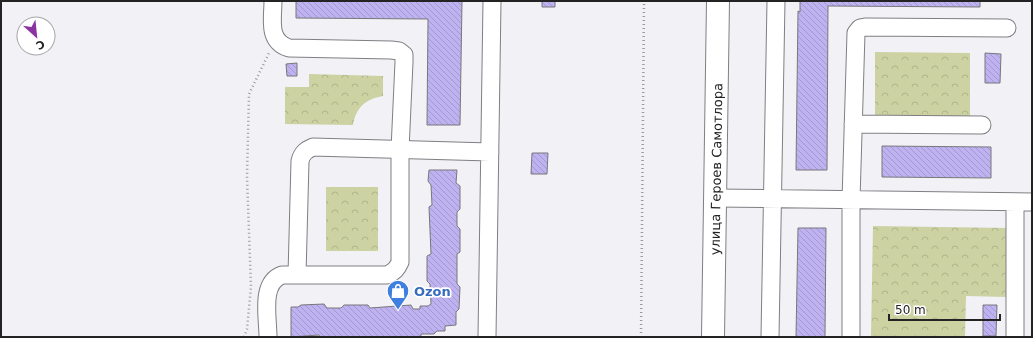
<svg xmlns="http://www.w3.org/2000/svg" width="1033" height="338" font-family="'DejaVu Sans',sans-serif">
<defs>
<pattern id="forest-crowns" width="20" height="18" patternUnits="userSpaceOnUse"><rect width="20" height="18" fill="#ccd2a2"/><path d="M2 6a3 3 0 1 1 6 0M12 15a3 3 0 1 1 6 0" fill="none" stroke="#afb48b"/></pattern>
<pattern id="building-back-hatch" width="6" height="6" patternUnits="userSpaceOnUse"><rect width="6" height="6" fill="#beb2f1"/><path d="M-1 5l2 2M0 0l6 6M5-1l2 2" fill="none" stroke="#a399ce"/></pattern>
</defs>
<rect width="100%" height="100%" fill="#f2f1f6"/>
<!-- forest -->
<path fill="url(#forest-crowns)" d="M875,52L970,53V116H875Z
M309,74L383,76V96C365,99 356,108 353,125L285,124V87H309Z
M326,187H378V251H326Z
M873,226L1008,228L1007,297L966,296L965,337H871Z"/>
<!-- building -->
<path fill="url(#building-back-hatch)" stroke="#78777b" d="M296,1H462L460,125H427L428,19L296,18Z
M542,1H555V7H542Z
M800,1H980V7L828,6L827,170H796L798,11L800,12Z
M985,53L1001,54L1000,83H985Z
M297,63V76H287L286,64Z
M882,146L991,147V178L882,177Z
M532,153H548L547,174H531Z
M429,170H457L456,183L460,186V209L457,212V226L460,229V252L457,254V284L460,287L459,309L456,312V325L445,326V331H437L434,334H421V337H320L319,335L291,337V307H298L301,305L324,304L327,308H341L344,305H368L370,308L411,305L413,309H420V306H428L431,304L430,284L427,281V256L431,254L429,207L432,205L431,185L428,181Z
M798,228H826L825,337H796Z
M983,305H997L996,336H983Z"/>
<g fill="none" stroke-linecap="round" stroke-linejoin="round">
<!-- minor casing -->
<g stroke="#7f7e83" stroke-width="19">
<path id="minor" d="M853,124L982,125
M715,198L1032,202
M297,275L300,161C302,153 306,150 313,147L490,152
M268,337C268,317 260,283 282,275H387C394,272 397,269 400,262V150L404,62V55L399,51L391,50L289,48C267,41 273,19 273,1
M487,337L492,1
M770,337L776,1
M851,337V200L856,33L860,28L865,27L1007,28
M1015,337V202"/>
</g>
<!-- major casing -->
<g stroke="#7f7e83" stroke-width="24">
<path id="major" d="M713,337L718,1"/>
</g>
<!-- path -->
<path stroke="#9a9a9d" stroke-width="2.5" stroke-dasharray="1 3" stroke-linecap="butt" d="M244,337L247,329L251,287L247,177L249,94L269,53
M641,337L644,1"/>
<!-- minor -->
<use href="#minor" stroke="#fff" stroke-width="17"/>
<!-- major -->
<use href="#major" stroke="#fff" stroke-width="22"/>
</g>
<!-- icons -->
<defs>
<g id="shop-pin" transform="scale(1.15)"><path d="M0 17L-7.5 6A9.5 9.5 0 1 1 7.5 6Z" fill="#3f7fe0" stroke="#fff"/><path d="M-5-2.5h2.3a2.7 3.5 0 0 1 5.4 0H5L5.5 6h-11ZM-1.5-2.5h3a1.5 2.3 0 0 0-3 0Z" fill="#fff"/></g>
</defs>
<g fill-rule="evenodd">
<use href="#shop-pin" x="398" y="291"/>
</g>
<g text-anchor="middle" stroke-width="3.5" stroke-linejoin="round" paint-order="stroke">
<!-- street labels -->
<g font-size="13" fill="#232324" stroke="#fff">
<text transform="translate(716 169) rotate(-89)" y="5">улица Героев Самотлора</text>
</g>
<!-- shop labels -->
<g font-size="13" font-weight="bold" fill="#366cbe" stroke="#fff" text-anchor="start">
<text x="414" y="296">Ozon</text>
</g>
</g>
<!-- border -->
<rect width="1033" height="338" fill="none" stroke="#232324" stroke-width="4"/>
<!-- north arrow -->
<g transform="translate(36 36) rotate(153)"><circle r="19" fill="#ffffff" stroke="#a7a7a7"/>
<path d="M0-3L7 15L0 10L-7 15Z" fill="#8b33a0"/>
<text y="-6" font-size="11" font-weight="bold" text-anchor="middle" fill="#232324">С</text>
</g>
<!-- scale -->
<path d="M889 314v6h111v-6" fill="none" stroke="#232324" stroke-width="2"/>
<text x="895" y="314" font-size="12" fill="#232324" stroke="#ffffff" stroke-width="3" paint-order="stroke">50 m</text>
</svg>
